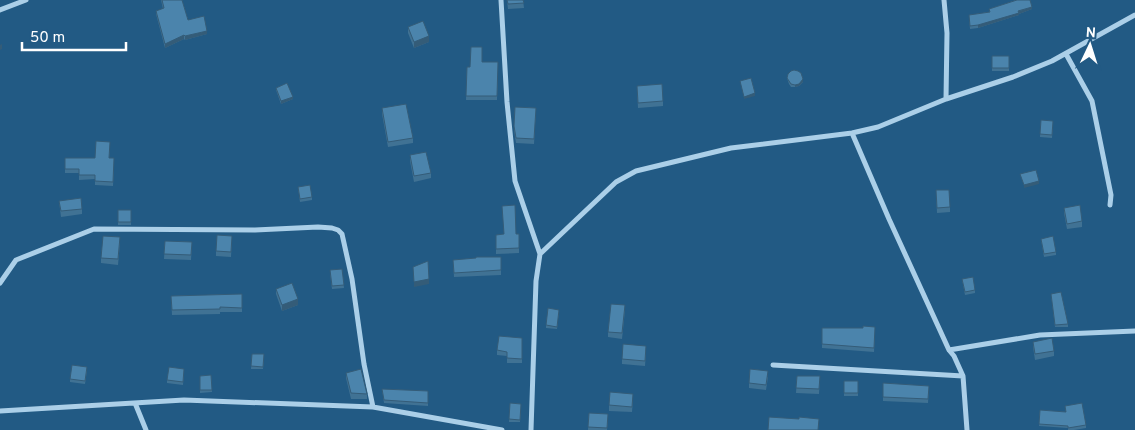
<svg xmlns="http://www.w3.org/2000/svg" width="1135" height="430" font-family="Overpass,sans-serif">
<rect width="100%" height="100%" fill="#225a84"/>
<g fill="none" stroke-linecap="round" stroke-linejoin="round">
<!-- minor -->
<path stroke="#abcfe8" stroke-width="5" d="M501,0L507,102L515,181L540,254L536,281L531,430
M944,0L947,33L946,99
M0,10L26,0
M1066,54L1092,101L1111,195L1110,205
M852,133L889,219L949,350L954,356L963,376L967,430
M540,254L616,182L636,171L731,148L852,133L878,127L946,99L1013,77L1052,61L1135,15
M0,283L16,260L94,229L255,230L318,227L332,228L338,230L342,234L352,279L364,364L373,407
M949,350L1040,335L1135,331
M773,365L963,376
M135,403L146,430
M0,411L184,400L373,407L502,430"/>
</g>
<!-- wall -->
<path fill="#407294" d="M161,0H182L188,20L207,34L185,40L184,39L165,48L156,14V11L163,9Z
M507,0H523L524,8L508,9Z
M1016,0H1030L1032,9L1019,14V15L978,28L970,29L969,15L989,12V9Z
M408,27L429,42L414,48L408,33Z
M992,56H1009V71H992Z
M482,62H498L497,100H466L467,67H470Z
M787,78L803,82L799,86L795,87H791L789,84Z
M637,86L663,101V106L638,108Z
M276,88L293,99L281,104L276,90Z
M515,107L536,108L534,144L516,143L514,131Z
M382,108L413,138V143L388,147L382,114Z
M1041,120L1053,121L1052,138L1040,137Z
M110,147L109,158H114L113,186L95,185V179L79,180V173H65V158H95Z
M410,155L431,173V178L414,182L410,161Z
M298,187L312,197V200L300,202Z
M936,190L950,207V212L937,213Z
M59,201L82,209V214L61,217Z
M1064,208L1082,221V227L1067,229L1064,213Z
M118,210H131V225H118Z
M516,234L519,248V253L496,254V235Z
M232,236L231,257L216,256V251Z
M1041,239L1056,252V255L1044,257Z
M165,241L192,242L191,260L164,259Z
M120,242L118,265L101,263V258Z
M501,257V275L454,277L453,260Z
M342,269L344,288L332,289L330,273Z
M962,279L975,290V293L965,295Z
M276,289L298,305L282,311L276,294Z
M242,294V312H220V314L172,315L171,296Z
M1051,294L1068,324V327H1055Z
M559,310L557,329L546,328V325Z
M625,310L622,339L608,337V332Z
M875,327L874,352L822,348V328H863Z
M522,338V363H507V356L497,355V350Z
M1033,342L1054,351V356L1035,360L1033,347Z
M646,351L645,366L622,364V359Z
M252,354H264L263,369H251Z
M184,369L183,385L167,383V380Z
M87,370L85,384L70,382V379Z
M346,373L367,394V399H351L346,378Z
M211,375L212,392L200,393V376Z
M797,376H820L819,394L796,393Z
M768,377L766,390L749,388V383Z
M844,381H858V396H844Z
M883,383L929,386L928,403L883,401Z
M382,389L428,391V406L384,403Z
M633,399L632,412L609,411V405Z
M510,403L521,404L520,422H509Z
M1065,406L1086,425V428L1074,430H1068V428L1039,426L1040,410L1066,412Z
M589,413L608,414L607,430H588Z"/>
<!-- shaded-wall -->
<path fill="#345c78" d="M1032,7V9L1019,14V15L978,28V25Z
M207,31V34L185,40V36Z
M184,35V39L165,48V44Z
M429,36V42L414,48V42Z
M2,44V49L0,50V45Z
M803,79V82L799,86L795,87V85Z
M755,93V96L744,99V97Z
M293,97V99L281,104V101Z
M1039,181V184L1024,188V185Z
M429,279V284L414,287V282Z
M298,299V305L282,311V305Z"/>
<!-- building -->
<path fill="#4b84ac" stroke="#345c78" d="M162,0H182L188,20L204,16L207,31L185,36L184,35L165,44L156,11L164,8Z
M507,0H523L524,3L508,4Z
M1017,0H1030L1032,7L1018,11L1019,13L978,25L970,26L969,15L990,12L989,9Z
M423,21L429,36L414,42L408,27Z
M471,47H482V62H498L497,96H466L467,67H470Z
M992,56H1009V68H992Z
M794,70L798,71L801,73L803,79L799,84L795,85L791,84L787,78L788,74L791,71Z
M751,78L755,93L744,97L740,81Z
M287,83L293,97L281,101L276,88Z
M662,84L663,101L638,103L637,86Z
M406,104L413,138L388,142L382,108Z
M515,107L536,108L534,139L516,138L514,126Z
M1041,120L1053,121L1052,135L1040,134Z
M96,141L110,142L109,158H114L113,182L95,181V175H79V169H65V158H95Z
M426,152L431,173L414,176L410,155Z
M1036,170L1039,181L1024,185L1020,174Z
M310,185L312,197L300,199L298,187Z
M936,190H949L950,207L937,208Z
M81,198L82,209L61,211L59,201Z
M515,205L516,234H519V248L496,249V235L504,234L502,206Z
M1080,205L1082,221L1067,224L1064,208Z
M118,210H131V222H118Z
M217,235L232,236L231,252L216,251Z
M103,236L120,237L118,259L101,258Z
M1053,236L1056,252L1044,254L1041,239Z
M165,241L192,242L191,255L164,254Z
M476,257H501V270L454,273L453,260L476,258Z
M428,261L429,279L414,282L413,267Z
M342,269L344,285L332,286L330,270Z
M973,277L975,290L965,292L962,279Z
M292,283L298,299L282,305L276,289Z
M1061,292L1068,324L1055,325L1051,294Z
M242,294V308L220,307V309L172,310L171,296Z
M611,304L625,305L622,333L608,332Z
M548,308L559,310L557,327L546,325Z
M863,326L875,327L874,348L822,344V328H863Z
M499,336L522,338V359L507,358V352L497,350Z
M1052,338L1054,351L1035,354L1033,342Z
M623,344L646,346L645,361L622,359Z
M252,354H264L263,367L251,366Z
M72,365L87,367L85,381L70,379Z
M169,367L184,369L183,382L167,380Z
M361,369L367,394L351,393L346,373Z
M750,369L768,371L766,385L749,383Z
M211,375L212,390H200V376Z
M797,376H820L819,389L796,388Z
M844,381H858V393H844Z
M883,383L929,386L928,399L883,397Z
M382,389L428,391V403L384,400Z
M610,392L633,394L632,407L609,405Z
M510,403L521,404L520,420L509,419Z
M1082,403L1086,425L1068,428V426L1039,424L1040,410L1066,412L1065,406Z
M589,413L608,414L607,428L588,427Z
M769,417L799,419V417L819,419L818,430H768Z"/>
<!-- north arrow -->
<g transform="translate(1090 45) rotate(4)" stroke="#225a84" stroke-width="4" paint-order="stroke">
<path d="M0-4L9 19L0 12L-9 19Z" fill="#ffffff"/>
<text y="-8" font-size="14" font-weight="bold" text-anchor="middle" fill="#ffffff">N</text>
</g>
<!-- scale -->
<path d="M22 42v8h104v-8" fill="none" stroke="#ffffff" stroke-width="2.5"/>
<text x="30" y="42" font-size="15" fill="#ffffff" stroke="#225a84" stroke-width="4" paint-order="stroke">50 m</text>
</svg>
